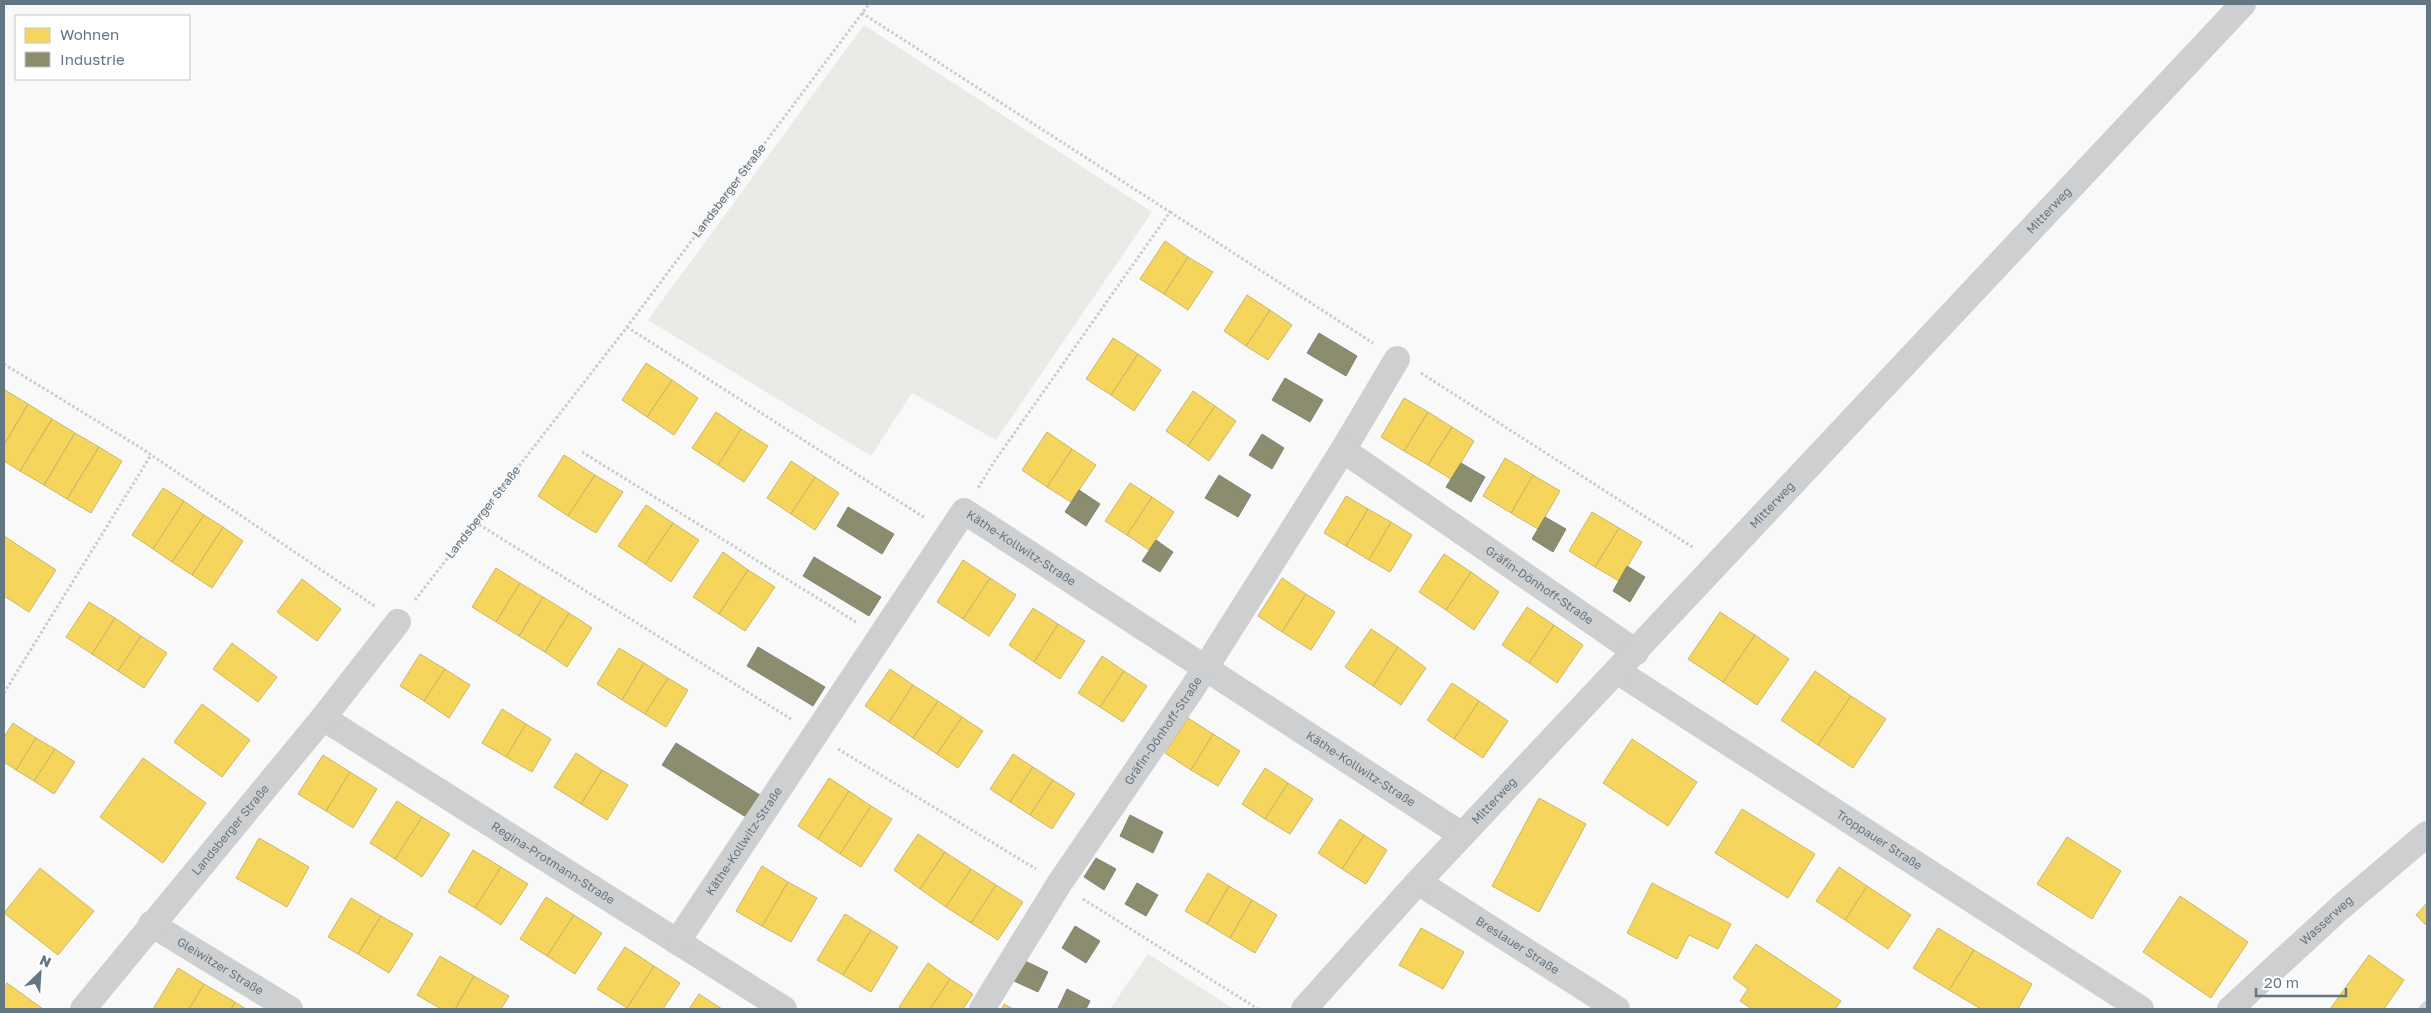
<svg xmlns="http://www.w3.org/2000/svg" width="2431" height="1013" font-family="'Golos Text',sans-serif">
<rect width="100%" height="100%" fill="#f9f9f9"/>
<!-- green -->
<path fill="#e8ebe6" d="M864,25L1152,212L996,440L912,393L871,456L648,320Z
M1148,954L1234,1009H1110Z"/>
<!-- homes -->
<path fill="#f6d55c" stroke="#cab868" d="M1165,241L1188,257L1164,294L1140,279Z
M1188,257L1213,272L1188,310L1164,294Z
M1247,295L1270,310L1246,346L1224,331Z
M1270,310L1292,325L1268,360L1246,346Z
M1113,338L1138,354L1111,395L1086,379Z
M1138,354L1161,370L1134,411L1111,395Z
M646,363L672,380L647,417L622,400Z
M672,380L698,398L674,435L647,417Z
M5,390L28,404L4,445V392Z
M1193,391L1215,406L1188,446L1166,431Z
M1404,398L1428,412L1404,451L1381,437Z
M28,404L52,419L20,471L4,461V445Z
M1215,406L1236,421L1209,461L1188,446Z
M716,412L741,429L718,465L692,448Z
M1428,412L1452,427L1428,465L1404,451Z
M52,419L75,433L44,485L20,471Z
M1452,427L1474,441L1451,479L1428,465Z
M741,429L768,446L744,482L718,465Z
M1047,432L1072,449L1047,487L1022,470Z
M75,433L99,447L67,499L44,485Z
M99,447L122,461L91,513L67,499Z
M1072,449L1096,465L1071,502L1047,487Z
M564,455L595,475L568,516L538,496Z
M1505,458L1533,475L1511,513L1483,496Z
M791,461L815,477L791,514L767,498Z
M595,475L623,492L596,533L568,516Z
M1533,475L1560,491L1538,529L1511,513Z
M815,477L839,493L815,530L791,514Z
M1130,483L1152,497L1127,535L1105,521Z
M163,488L184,501L153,549L132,535Z
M1346,496L1368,509L1346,546L1324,533Z
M1152,497L1174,512L1149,550L1127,535Z
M184,501L204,515L172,562L153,549Z
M646,505L673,523L645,564L618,546Z
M1368,509L1391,522L1369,560L1346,546Z
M1592,512L1619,528L1595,567L1569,551Z
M204,515L223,527L192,575L172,562Z
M1391,522L1412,535L1390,572L1369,560Z
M673,523L699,540L671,582L645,564Z
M223,527L243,541L212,588L192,575Z
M1619,528L1642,542L1619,581L1595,567Z
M4,536L56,570L29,612L4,596Z
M723,552L748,570L719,614L693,597Z
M1444,554L1471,572L1446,610L1419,592Z
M963,560L990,578L963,619L937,602Z
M496,568L520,583L496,622L472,607Z
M748,570L775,587L745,631L719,614Z
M1471,572L1499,592L1474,630L1446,610Z
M990,578L1016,595L989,636L963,619Z
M1282,578L1306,594L1282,632L1258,616Z
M302,579L341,609L317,641L277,612Z
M520,583L543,597L519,636L496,622Z
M1306,594L1335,612L1311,650L1282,632Z
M543,597L569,613L545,652L519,636Z
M89,602L115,618L92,654L66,637Z
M1527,607L1554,625L1529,663L1502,645Z
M1033,608L1058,624L1034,662L1009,645Z
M1720,612L1755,635L1723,682L1688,659Z
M569,613L592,628L567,667L545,652Z
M115,618L141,636L118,671L92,654Z
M1058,624L1085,641L1060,679L1034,662Z
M1554,625L1583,645L1557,683L1529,663Z
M1371,629L1398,647L1373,686L1345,667Z
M1755,635L1789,659L1757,705L1723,682Z
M141,636L167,653L144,688L118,671Z
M232,643L277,677L258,702L213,669Z
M1398,647L1426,668L1401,705L1373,686Z
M619,648L644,663L622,700L597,684Z
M420,654L445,669L424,701L400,686Z
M1102,656L1124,671L1100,707L1078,693Z
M644,663L668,678L645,714L622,700Z
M445,669L470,685L449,718L424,701Z
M890,669L913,685L889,722L865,706Z
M1124,671L1147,686L1123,722L1100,707Z
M1815,671L1851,696L1818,745L1781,720Z
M668,678L688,690L666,727L645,714Z
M1452,683L1479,701L1454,739L1427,720Z
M913,685L938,701L913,738L889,722Z
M1851,696L1886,719L1853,768L1818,745Z
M938,701L962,717L937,754L913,738Z
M1479,701L1508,721L1483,758L1454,739Z
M202,704L250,740L222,777L174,742Z
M502,709L526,724L506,757L482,743Z
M962,717L983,731L958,768L937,754Z
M1188,718L1213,734L1191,770L1165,753Z
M13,723L36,738L16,770L4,762V737Z
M526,724L551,739L532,772L506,757Z
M1213,734L1240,751L1218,786L1191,770Z
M36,738L55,749L34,781L16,770Z
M1632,739L1697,782L1668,826L1603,783Z
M55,749L75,762L54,794L34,781Z
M576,753L602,770L581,804L554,787Z
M1013,754L1033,767L1010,802L990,789Z
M323,755L350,772L326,811L298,794Z
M143,758L206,803L163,863L100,817Z
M1033,767L1053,780L1030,815L1010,802Z
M1265,768L1288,783L1265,819L1242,804Z
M602,770L628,785L607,820L581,804Z
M350,772L377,789L353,828L326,811Z
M829,778L849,791L818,839L798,826Z
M1053,780L1075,794L1052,829L1030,815Z
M1288,783L1313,799L1290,834L1265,819Z
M849,791L871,806L840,854L818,839Z
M1539,798L1586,824L1539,912L1492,886Z
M397,801L422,817L395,859L370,843Z
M871,806L892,819L861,867L840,854Z
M1742,809L1815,854L1788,898L1715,853Z
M422,817L450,834L422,877L395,859Z
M1340,819L1364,835L1342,869L1318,853Z
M918,834L945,852L920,889L894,870Z
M1364,835L1387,850L1366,884L1342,869Z
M2067,837L2121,871L2092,919L2037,884Z
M259,838L309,867L287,907L236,878Z
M473,850L501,867L475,908L448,892Z
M945,852L971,869L946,907L920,889Z
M762,866L788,882L762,926L736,911Z
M501,867L528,884L501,925L475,908Z
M1839,867L1867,886L1845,920L1816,901Z
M40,868L94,911L58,955L4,913Z
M971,869L996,885L971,923L946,907Z
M1208,873L1229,886L1207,924L1185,911Z
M788,882L817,898L791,942L762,926Z
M1652,883L1731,924L1718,949L1689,935L1677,959L1627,933Z
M996,885L1023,902L998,940L971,923Z
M1229,886L1252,900L1230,938L1207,924Z
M1867,886L1911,915L1888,949L1845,920Z
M2180,896L2248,942L2211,998L2143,952Z
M546,897L574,915L547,956L520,939Z
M351,898L381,916L358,954L328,937Z
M1252,900L1277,915L1255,953L1230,938Z
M2427,903V926L2416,915Z
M845,914L871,930L843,975L817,960Z
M574,915L602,933L575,974L547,956Z
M381,916L413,934L389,973L358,954Z
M1421,928L1464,952L1443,989L1399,965Z
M1938,928L1974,950L1949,990L1913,968Z
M871,930L898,947L871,992L843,975Z
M1756,944L1841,1001L1835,1009H1752L1740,1001L1748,989L1733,978Z
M625,947L654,966L627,1008L597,989Z
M1974,950L2032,984L2018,1009H1981L1949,990Z
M2369,955L2404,980L2384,1009H2330Z
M440,956L474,976L455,1009H441L417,995Z
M928,963L950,979L930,1009H903L899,1007Z
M654,966L680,983L663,1009H629L627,1008Z
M178,968L204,984L189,1009H153Z
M474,976L509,996L501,1009H455Z
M950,979L973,994L963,1009H930Z
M7,983L43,1009H4V987Z
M204,984L235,1002L231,1009H189Z
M699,994L722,1009H689Z
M235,1002L246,1009H231Z
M1004,1004L1013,1009H1002Z"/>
<!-- industry -->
<path fill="#8c8c6e" stroke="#808574" d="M1319,333L1357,356L1346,376L1307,353Z
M1285,378L1323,400L1310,422L1272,400Z
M1262,434L1284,448L1272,469L1249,455Z
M1461,463L1485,477L1471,502L1446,487Z
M1219,475L1251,495L1238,517L1205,498Z
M1079,490L1100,504L1086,526L1065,512Z
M848,507L894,534L882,554L837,526Z
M1545,517L1566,529L1553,552L1532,539Z
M1156,540L1173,552L1160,572L1142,561Z
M814,557L881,597L869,616L803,576Z
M1627,566L1645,577L1630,602L1613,591Z
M758,647L825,687L813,706L747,666Z
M676,743L760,795L746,817L662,765Z
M1130,815L1163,832L1153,853L1120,836Z
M1096,858L1116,869L1104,890L1084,877Z
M1137,883L1158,895L1146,916L1125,904Z
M1075,926L1100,941L1086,963L1062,948Z
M1023,960L1048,972L1038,992L1014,981Z
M1067,989L1090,1001L1086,1009L1058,1008Z"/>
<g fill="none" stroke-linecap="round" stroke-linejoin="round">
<!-- stream -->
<path stroke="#ced6d9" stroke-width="9" d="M2423,1009L2427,1005"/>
<!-- path -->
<g stroke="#cbcccd" stroke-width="3" stroke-dasharray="2.5 2.5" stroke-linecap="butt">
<path d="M862,13L1170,212L994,462L978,488"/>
<path d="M1170,212L1373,343"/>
<path d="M627,327L925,518"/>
<path d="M4,364L141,448L376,607"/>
<path d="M1421,373L1694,548"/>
<path d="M582,452L856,622"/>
<path d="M475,522L791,719"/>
<path id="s1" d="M415,600L627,327L869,4"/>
<path d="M4,693L151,455"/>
<path d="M838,749L1036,869"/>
<path d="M1083,899L1258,1009"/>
</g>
<!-- street -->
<g stroke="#cecfd0" stroke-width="26">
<path d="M1343,450L1397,359"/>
<path id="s2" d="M1617,671L2141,1009"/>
<path id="s3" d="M323,718L784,1009"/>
<path id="s4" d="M1418,882L1617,1009"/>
<path id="s5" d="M151,924L290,1009"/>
<path id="s6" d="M677,942L964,511L1462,835"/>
<path id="s7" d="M83,1009L323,718L398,622"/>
<path id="s8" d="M982,1009L1059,884L1192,689L1343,450L1636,652"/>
<path id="s9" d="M1304,1009L1418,882L2243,4"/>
<path id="s10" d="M2230,1009L2341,907L2427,834"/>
</g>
</g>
<g text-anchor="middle" stroke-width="5" stroke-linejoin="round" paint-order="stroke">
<!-- street labels -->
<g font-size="12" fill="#657683" stroke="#fff">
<text dy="4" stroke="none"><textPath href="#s1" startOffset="516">Landsberger Straße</textPath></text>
<text dy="4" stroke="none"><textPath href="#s9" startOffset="1092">Mitterweg</textPath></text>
<text dy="4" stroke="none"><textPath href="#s9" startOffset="688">Mitterweg</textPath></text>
<text dy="4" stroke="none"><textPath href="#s1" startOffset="111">Landsberger Straße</textPath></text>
<text dy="4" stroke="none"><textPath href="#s6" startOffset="586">Käthe-Kollwitz-Straße</textPath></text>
<text dy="4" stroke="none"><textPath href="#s8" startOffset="904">Gräfin-Dönhoff-Straße</textPath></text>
<text dy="4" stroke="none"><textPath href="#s8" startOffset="332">Gräfin-Dönhoff-Straße</textPath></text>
<text dy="4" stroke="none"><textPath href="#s6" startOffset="991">Käthe-Kollwitz-Straße</textPath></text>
<text dy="4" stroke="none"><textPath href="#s9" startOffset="282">Mitterweg</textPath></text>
<text dy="4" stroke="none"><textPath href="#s7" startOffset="232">Landsberger Straße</textPath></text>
<text dy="4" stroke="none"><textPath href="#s2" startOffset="312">Troppauer Straße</textPath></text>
<text dy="4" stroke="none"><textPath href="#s6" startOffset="121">Käthe-Kollwitz-Straße</textPath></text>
<text dy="4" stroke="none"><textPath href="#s3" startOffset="272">Regina-Protmann-Straße</textPath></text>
<text dy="4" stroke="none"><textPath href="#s10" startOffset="131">Wasserweg</textPath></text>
<text dy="4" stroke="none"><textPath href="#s4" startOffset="118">Breslauer Straße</textPath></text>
<text dy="4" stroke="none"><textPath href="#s5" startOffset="81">Gleiwitzer Straße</textPath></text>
</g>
</g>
<!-- border -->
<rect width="2431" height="1013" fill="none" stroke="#657683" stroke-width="10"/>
<!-- legend -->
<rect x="15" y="15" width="175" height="65" fill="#ffffff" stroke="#c1c8cd"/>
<rect x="25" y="28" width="25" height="15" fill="#f6d55c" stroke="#c1c8cd"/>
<text x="60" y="40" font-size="15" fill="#657683">Wohnen</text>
<rect x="25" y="52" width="25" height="15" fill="#8c8c6e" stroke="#c1c8cd"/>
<text x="60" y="65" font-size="15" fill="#657683">Industrie</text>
<!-- north arrow -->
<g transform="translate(40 973) rotate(25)" stroke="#ffffff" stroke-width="4" paint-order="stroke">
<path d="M0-4L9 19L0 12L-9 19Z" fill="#657683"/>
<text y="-8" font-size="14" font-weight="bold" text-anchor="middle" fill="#657683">N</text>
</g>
<!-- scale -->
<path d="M2256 988v8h90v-8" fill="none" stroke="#657683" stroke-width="2.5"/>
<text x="2264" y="988" font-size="15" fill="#657683" stroke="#ffffff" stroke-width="4" paint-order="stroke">20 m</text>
</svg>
